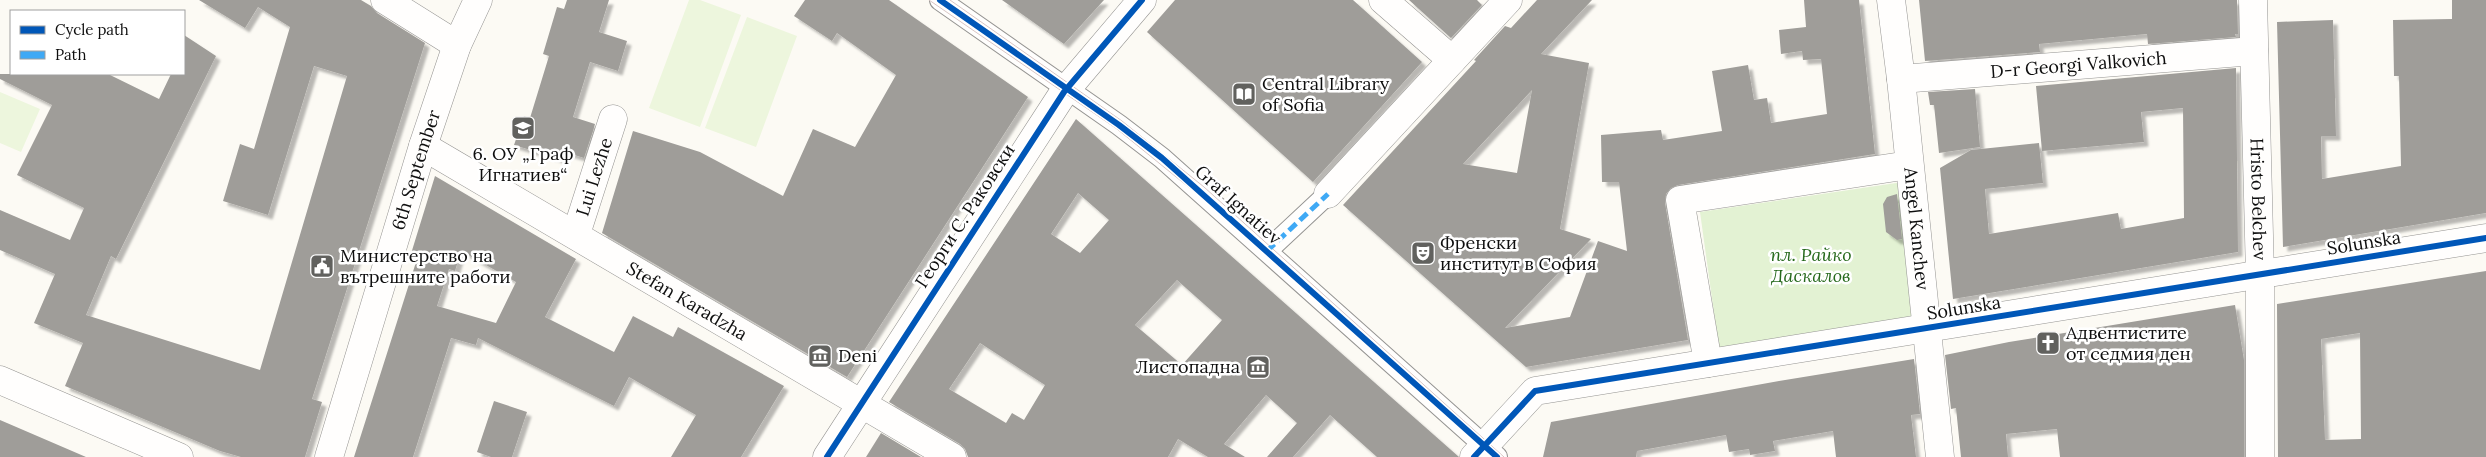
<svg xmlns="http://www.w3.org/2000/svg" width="2486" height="457" font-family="Lora,serif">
<defs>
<filter id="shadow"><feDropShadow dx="4.5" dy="4.5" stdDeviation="1" flood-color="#0004"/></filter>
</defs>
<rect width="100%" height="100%" fill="#fcfaf4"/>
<!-- green -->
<path fill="#e3f2d3" d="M1903,182L1923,320L1719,349L1700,212Z"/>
<!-- pitch -->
<path fill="#edf6dd" d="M689,0H700L741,15L700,127L649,108Z
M747,17L797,36L756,147L705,128Z
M0,92L40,109L21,152L0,143Z"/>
<!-- building -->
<path fill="#9f9d99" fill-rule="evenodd" filter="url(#shadow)" d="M199,0H361L371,6L377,13L425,43L312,399L322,402L305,457H241L220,451L65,386L83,343L34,323L55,274L0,250V210L70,240L84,208L17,175L52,105L0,79V74H108L159,99L171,74H184V35L216,56L116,259L111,256L86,315L260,370L347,76L314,66L268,215L223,201L240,144L254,149L290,27L258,7L245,28Z
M567,0H609L599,32L627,41L618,71L590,62L573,117L595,124L593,131L584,158L562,151L560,159L514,145L524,116L530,118L549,56L543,54L557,7L564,9Z
M805,0H889L1028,97L847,377L602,233L633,131L700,152L783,196L813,129L855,147L896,75L837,33L832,41L794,16Z
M1002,0H1104L1064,44Z
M1175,0H1353L1422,62L1313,182L1147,32Z
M1409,0H1477L1482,5L1451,38Z
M1537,0H1592L1541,54L1589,63L1560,229L1591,239L1505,328L1570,317L1598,241L1627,251L1619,182H1602L1601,135L1661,130L1663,140L1722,131L1712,71L1748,65L1754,100L1767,98L1771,123L1827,114L1821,59L1803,60L1802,51L1781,54L1779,30L1806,27L1804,0H1859L1875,154L1678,185L1671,188L1666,194L1665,203L1688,340L1526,367L1343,205L1476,61L1474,60L1505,26L1511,28ZM1532,90L1517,173L1463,164Z
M1919,0H2237L2238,34H2235L2236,37L2148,44L2147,34L2039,44L2040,52L1925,61Z
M2452,0H2486V213L2283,247L2277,22L2333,20L2336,136H2321L2322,179L2401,166L2399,76H2394L2393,20L2452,19Z
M2236,68L2238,252L1953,299L1940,168L1971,150L2039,143L2043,183L1985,189L1989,234L2118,213L2121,229L2184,218L2183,108L2141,112L2144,142L2042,151L2036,86Z
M1975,89L1980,147L1939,153L1934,105H1930L1928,92Z
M1076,119L1366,375L1459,457H1377L1330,415L1293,457H1267L1297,423L1266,395L1224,444L1245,457H1208L1178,439L1168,457H968L965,449L960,444L889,402ZM1078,193L1109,220L1080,253L1051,234ZM1177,280L1222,320L1182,365L1135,325ZM980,343L1045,385L1024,420L1012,413L1006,423L949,389Z
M435,176L576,259L545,317L614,352L633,316L673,337L678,327L784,386L741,457H671L696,415L629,377L614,406L478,338L476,345L451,338L413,457H354L417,259L410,257ZM461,251L516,282L496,323L437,306L449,269L455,271Z
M1897,194L1902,239L1897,240L1886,232L1883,204L1887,197Z
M2486,271V457H2278L2277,304ZM2360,333L2361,439L2325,440L2321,339Z
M2235,305L2244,360V457H2060L2057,429L2006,434L2008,457H1961L1956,408L1951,409L1945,355L2009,342Z
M1914,359L1920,414L1911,415L1916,457H1836L1833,431L1773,441L1775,451L1750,455L1749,449L1729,452L1726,435L1637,451L1636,457H1543L1551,422L1779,381Z
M494,401L527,412L512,457H491L477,452Z
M0,420L86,457H0Z
M881,433L921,457H866Z"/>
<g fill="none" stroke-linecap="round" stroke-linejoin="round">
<!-- pedestrian casing -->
<g stroke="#959492" stroke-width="22">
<path id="pedestrian" d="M940,0L1119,125L1162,158L1497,457
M1267,251L1328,194"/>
</g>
<!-- minor casing -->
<g stroke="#959492" stroke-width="29">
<g id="minor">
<path d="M385,0L457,45"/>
<path d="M1383,0L1452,60"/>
<path id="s1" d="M1891,0L1901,79L1940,457"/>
<path id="s2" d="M2253,0L2260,275V457"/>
<path id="s3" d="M1901,79L2254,51"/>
<path id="s4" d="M423,146L952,457"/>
<path d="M1328,194L1508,0"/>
<path id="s5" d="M576,234L613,119"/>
<path d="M1708,363L1680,200L1909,165"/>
<path d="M0,380L179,457"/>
<path id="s6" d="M329,457L423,146L457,45L478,0"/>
<path d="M1474,457L1535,391L2486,238"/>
</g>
</g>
<!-- tertiary casing -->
<g stroke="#959492" stroke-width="29">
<path id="tertiary" d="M827,457L1064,92L1142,0"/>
</g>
<!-- pedestrian -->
<use href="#pedestrian" stroke="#fffefd" stroke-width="20"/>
<!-- minor -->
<use href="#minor" stroke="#fffefd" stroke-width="28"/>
<!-- tertiary -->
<use href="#tertiary" stroke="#fffefd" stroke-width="28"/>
<!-- tram -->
<path stroke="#d8c5c4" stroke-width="1" d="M929,0L1117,129L1207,202L1492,457
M950,0L1122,121L1204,187L1504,457"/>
<!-- quiet -->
<path stroke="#3fa9f5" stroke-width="5" stroke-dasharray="10 5" stroke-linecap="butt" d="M1267,251L1328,194"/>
<!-- cycleway casing -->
<g stroke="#fff" stroke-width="9">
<path id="cycleway" d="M940,0L1119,125L1162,158L1497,457
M827,457L1064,92L1142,0
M1474,457L1535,391L2486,238"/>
</g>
<!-- cycleway -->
<use href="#cycleway" stroke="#0057b8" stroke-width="6"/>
</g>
<!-- icons -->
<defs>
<g id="library-square" transform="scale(1.25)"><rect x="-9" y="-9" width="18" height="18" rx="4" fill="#61615e" stroke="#fff"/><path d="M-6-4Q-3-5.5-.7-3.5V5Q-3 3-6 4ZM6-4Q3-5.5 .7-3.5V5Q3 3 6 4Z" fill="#fff"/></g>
<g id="school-square" transform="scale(1.25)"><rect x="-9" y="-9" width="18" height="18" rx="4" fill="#61615e" stroke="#fff"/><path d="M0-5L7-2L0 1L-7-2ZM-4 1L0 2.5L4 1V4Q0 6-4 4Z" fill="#fff"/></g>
<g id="theatre-square" transform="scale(1.25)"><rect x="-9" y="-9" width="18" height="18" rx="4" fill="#61615e" stroke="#fff"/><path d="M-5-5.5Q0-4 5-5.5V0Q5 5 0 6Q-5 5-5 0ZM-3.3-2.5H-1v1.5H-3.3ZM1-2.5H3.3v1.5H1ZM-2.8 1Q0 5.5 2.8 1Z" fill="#fff"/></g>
<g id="civic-square" transform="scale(1.25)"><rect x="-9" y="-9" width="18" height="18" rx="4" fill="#61615e" stroke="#fff"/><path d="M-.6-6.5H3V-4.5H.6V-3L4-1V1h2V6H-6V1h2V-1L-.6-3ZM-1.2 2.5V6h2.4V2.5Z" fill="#fff"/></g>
<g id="church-square" transform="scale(1.25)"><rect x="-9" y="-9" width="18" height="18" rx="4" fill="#61615e" stroke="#fff"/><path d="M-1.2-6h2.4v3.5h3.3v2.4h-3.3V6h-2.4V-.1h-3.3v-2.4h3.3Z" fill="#fff"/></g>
<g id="museum-square" transform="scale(1.25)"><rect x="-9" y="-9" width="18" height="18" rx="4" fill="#61615e" stroke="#fff"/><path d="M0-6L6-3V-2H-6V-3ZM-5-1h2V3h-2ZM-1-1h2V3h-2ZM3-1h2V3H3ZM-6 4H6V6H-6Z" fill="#fff"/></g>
</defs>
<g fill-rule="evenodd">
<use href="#library-square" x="1244" y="94"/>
<use href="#school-square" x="523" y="128"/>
<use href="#theatre-square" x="1423" y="253"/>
<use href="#civic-square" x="322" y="266"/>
<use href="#church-square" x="2048" y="343"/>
<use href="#museum-square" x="820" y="356"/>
<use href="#museum-square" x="1258" y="367"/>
</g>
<g text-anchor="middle" stroke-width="5" stroke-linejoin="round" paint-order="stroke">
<!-- street labels -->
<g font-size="18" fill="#0e0e0e" stroke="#fff">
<text dy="6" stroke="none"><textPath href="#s3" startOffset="178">D-r Georgi Valkovich</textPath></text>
<text dy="6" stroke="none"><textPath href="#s6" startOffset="300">6th September</textPath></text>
<text dy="6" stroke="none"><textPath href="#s5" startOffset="60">Lui Lezhe</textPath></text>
<text dy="6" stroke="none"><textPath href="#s2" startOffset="199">Hristo Belchev</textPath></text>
<text transform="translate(1238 205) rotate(42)" y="6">Graf Ignatiev</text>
<text transform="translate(965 216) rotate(-57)" y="6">Георги С. Раковски</text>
<text dy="6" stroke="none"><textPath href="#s1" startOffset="230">Angel Kanchev</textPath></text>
<text transform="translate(2364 243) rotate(-9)" y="6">Solunska</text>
<text dy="6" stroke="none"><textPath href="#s4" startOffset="306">Stefan Karadzha</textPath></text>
<text transform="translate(1964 308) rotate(-9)" y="6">Solunska</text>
</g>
<!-- poi labels -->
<g font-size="18" fill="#0e0e0e" stroke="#fff" text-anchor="start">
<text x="1262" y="90">Central Library<tspan x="1262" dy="21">of Sofia</tspan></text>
<text x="523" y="160" text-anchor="middle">6. ОУ „Граф<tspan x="523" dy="21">Игнатиев“</tspan></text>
<text x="1440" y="249">Френски<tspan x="1440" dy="21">институт в София</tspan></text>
<text x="340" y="262">Министерство на<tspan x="340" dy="21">вътрешните работи</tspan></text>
<text x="2066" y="339">Адвентистите<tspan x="2066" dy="21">от седмия ден</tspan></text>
<text x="838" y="362">Deni</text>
<text x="1240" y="373" text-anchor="end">Листопадна</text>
</g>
<!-- park labels -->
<g font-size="18" font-style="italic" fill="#26691c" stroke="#fff">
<text x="1811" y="261">пл. Райко<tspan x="1811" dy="21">Даскалов</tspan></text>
</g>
</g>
<!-- legend -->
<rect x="10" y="10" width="175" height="65" fill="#ffffff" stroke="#9f9f9f"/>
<rect x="20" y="26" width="25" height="8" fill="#0057b8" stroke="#9f9f9f"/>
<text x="55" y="35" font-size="15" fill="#0e0e0e">Cycle path</text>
<rect x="20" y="51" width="25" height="8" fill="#3fa9f5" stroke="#9f9f9f"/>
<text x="55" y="60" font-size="15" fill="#0e0e0e">Path</text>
</svg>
